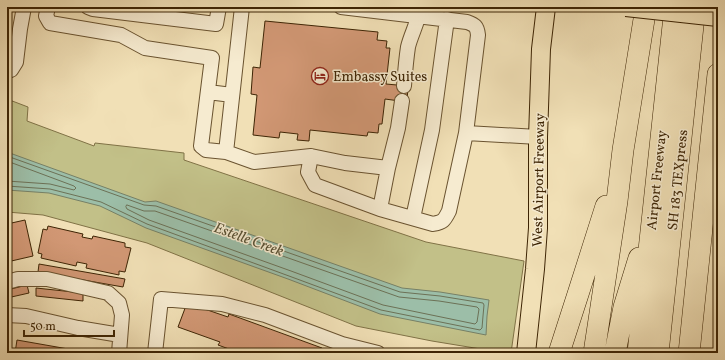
<svg xmlns="http://www.w3.org/2000/svg" width="725" height="360" font-family="Vollkorn,serif">
<rect width="100%" height="100%" fill="#f1e0b6"/>
<filter id="stains"><feTurbulence type="fractalNoise" baseFrequency=".005" numOctaves="4"/><feColorMatrix values="0 0 0 0 .2 0 0 0 0 .09 0 0 0 0 .02 0 0 0 .5 -.17"/></filter>
<radialGradient id="worn" r=".72"><stop offset=".6" stop-color="#630" stop-opacity="0"/><stop offset="1" stop-color="#630" stop-opacity=".3"/></radialGradient>
<!-- green -->
<path fill="#c2c088" stroke="#807246" d="M7,99L28,107L27,121L94,146L95,143L184,153V160L426,242L524,261L511,353H505L432,341L356,326L147,243L43,215L7,212Z"/>
<!-- water -->
<path fill="#9cbea8" stroke="#768066" d="M7,152L145,202L156,201L402,288L440,292L489,300L487,316L486,335L380,314L288,279L146,228L100,206L49,193L7,190Z"/>
<g fill="none" stroke-linecap="round" stroke-linejoin="round">
<!-- shore -->
<path stroke="#6c7156" stroke-width="1" d="M7,156L144,205L156,206L400,292L440,296L483,303L484,305L483,316L482,328L480,330L381,310L289,276L147,224L101,202L50,189L7,186
M7,161L74,186L76,188L74,190L50,184L7,181
M127,205L144,211H155L399,297L439,301L477,307L479,309L477,322L475,324L383,305L291,271L149,220L127,209L126,207Z"/>
</g>
<!-- building -->
<path fill="#d29875" stroke="#3d2404" d="M265,21L378,32L377,40L387,41L386,48H390L386,84L408,86L407,102L385,99L382,124H379L378,133L368,132L367,136L310,130L309,141L297,140L298,134L280,132L279,138L253,135L257,95L251,94L253,67L260,68Z
M25,220L33,256L7,262V224Z
M48,226L83,234L82,237L92,239L93,236L125,243V247L131,248L125,272L119,271V275L86,268L87,264L77,262L76,266L41,258L42,254L38,253L43,229L47,230Z
M39,264L125,279L123,287L38,272Z
M27,285L29,293L7,298V290Z
M36,288L83,293V301L36,296Z
M187,303L228,317L229,314L322,348L321,353H240L218,345L220,342L178,327Z
M17,340L91,353H15Z"/>
<g fill="none" stroke-linecap="round" stroke-linejoin="round">
<!-- minor casing -->
<g stroke="#6a5330" stroke-width="16">
<path id="minor" d="M48,7L46,16L50,23L121,35L145,48L212,58L201,146L206,150L226,152
M88,7L93,9L216,24L219,7
M242,7L226,152L254,162L311,156L345,163L388,168L380,209L433,224C443,222 444,221 449,211L466,133L478,35C477,26 475,25 467,22L341,7
M7,71L11,70L16,62L20,29L24,7
M404,86C405,73 406,60 408,47C411,34 419,21 420,7
M208,92L232,95
M466,133L538,137
M311,156L308,172L315,185L380,209
M388,168L398,128L402,101
M413,218L432,130L447,19
M7,282L18,279H47L108,293L119,303L122,315L119,353
M7,315L26,316L78,328L120,335
M342,344L378,353
M155,353L161,299L222,304L265,315L342,344L341,353"/>
</g>
<!-- major casing -->
<g stroke="#3d2404" stroke-width="20">
<path id="major" d="M526,353L535,269L538,228V137L541,49L546,7"/>
</g>
<!-- highway casing -->
<g stroke="#3d2404" stroke-width="22">
<path id="highway" d="M559,353L579,291L606,206
M594,353L617,201L623,150L646,7
M615,353L624,307L639,258
M638,353L675,7
M658,353L695,7
M689,353L718,74"/>
</g>
<!-- minor -->
<use href="#minor" stroke="#f6ebd0" stroke-width="14"/>
<!-- major -->
<use href="#major" stroke="#f1e0b6" stroke-width="18"/>
<!-- highway -->
<use href="#highway" stroke="#f1e0b6" stroke-width="21"/>
<!-- major-bridge casing -->
<g stroke="#3d2404" stroke-width="20" stroke-linecap="butt">
<path id="major-bridge" d="M626,7L718,17"/>
</g>
<!-- major-bridge -->
<use href="#major-bridge" stroke="#f1e0b6" stroke-width="18"/>
</g>
<!-- icons -->
<defs>
<g id="hotel-ring" transform="scale(0.9)"><circle r="9.5" fill="#f6ebd0" stroke="#8f2418" stroke-width="1.5"/><path d="M-6-4.5h1.5V1H6V5H4.5V3h-9V5H-6ZM-4 0a1.8 1.8 0 1 1 3.6 0ZM.5 0V-2.5h3Q6-2.5 6 0Z" fill="#8f2418"/></g>
</defs>
<g fill-rule="evenodd">
<use href="#hotel-ring" x="320" y="76"/>
</g>
<g text-anchor="middle" stroke-width="3" stroke-linejoin="round" paint-order="stroke">
<!-- poi labels -->
<g font-size="14" fill="#3d2404" stroke="#f6ebd0" text-anchor="start">
<text x="333" y="81">Embassy Suites</text>
</g>
<!-- street labels -->
<g font-size="14" fill="#3d2404" stroke="#f6ebd0">
<text transform="translate(538 180) rotate(-89)" y="5">West Airport Freeway</text>
<text transform="translate(656 180) rotate(-84)" y="5">Airport Freeway</text>
<text transform="translate(677 180) rotate(-84)" y="5">SH 183 TEXpress</text>
</g>
<!-- water labels -->
<g font-size="15" font-style="italic" fill="#5a5235" stroke="#f6ebd0">
<text transform="translate(249 239) rotate(20)" y="5">Estelle Creek</text>
</g>
</g>
<!-- margin -->
<rect width="725" height="360" fill="none" stroke="#f1e0b6" stroke-width="24"/>
<rect x="8" y="8" width="709" height="344" fill="none" stroke="#3d2404" stroke-width="2"/>
<rect x="12" y="12" width="701" height="336" fill="none" stroke="#3d2404"/>
<!-- scale -->
<path d="M24 330v6h90v-6" fill="none" stroke="#3d2404" stroke-width="2"/>
<text x="30" y="330" font-size="12" fill="#3d2404" stroke="#f6ebd0" stroke-width="3" paint-order="stroke">50 m</text>
<rect width="100%" height="100%" filter="url(#stains)"/>
<rect width="100%" height="100%" fill="url(#worn)"/>
</svg>
